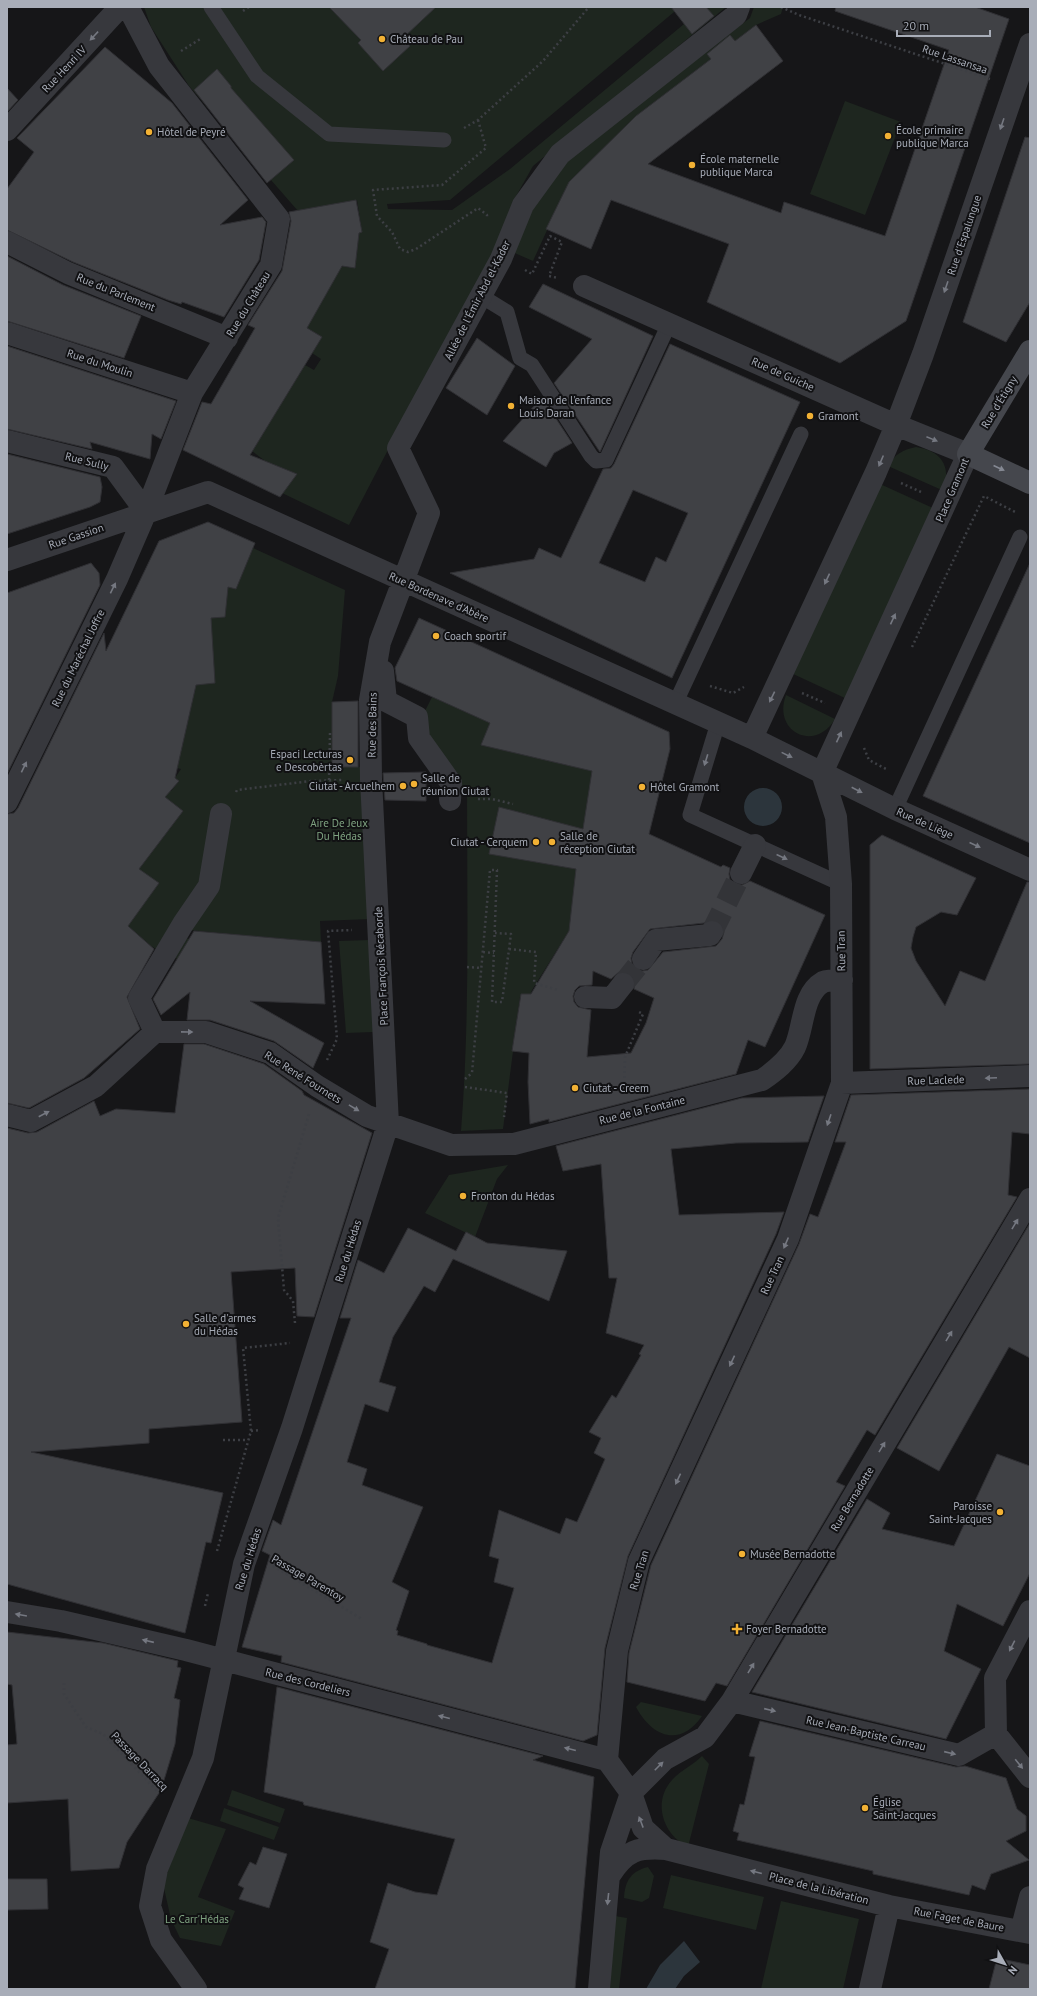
<svg xmlns="http://www.w3.org/2000/svg" width="1037" height="1996" font-family="'PT Sans',sans-serif">
<rect width="100%" height="100%" fill="#161618"/>
<!-- green -->
<path fill="#1e261f" d="M144,7H680L450,200L387,204L388,209L452,210L510,169L684,24L686,26L707,9L706,7H726L533,166L515,198L492,259L417,394L349,525L282,493L297,474L265,461L252,451L307,362L305,365L314,370L321,359L312,353L322,337L307,328L336,266L355,268L359,233L362,232L357,200L298,211L189,86L151,27Z
M754,7H783L781,14L756,25L636,116L569,182L533,261L510,251L524,219L576,150L750,18Z
M845,101L901,122L865,215L810,194Z
M916,447C942,451 951,466 944,491L888,466C895,454 902,450 916,447Z
M880,484L935,509L847,699L791,673Z
M253,548L345,590L338,676L332,702V767H361L370,919L320,921L321,942L188,930L182,938L219,941L196,963L170,957L151,946L126,924L139,869L183,811L162,795L167,788L171,791L179,781L175,778L181,769L177,768L194,692L193,685L215,682L210,618L225,617L228,587L236,589Z
M786,695L835,719C815,753 772,732 786,695Z
M432,697L490,723L482,744L566,765L568,761L593,767L569,931L532,990L531,994H522L520,997L503,1129L461,1131C470,1018 467,903 467,790L455,789L422,736L421,719Z
M370,940L373,1032L346,1033L339,941Z
M508,1165L497,1179L475,1237L425,1213L449,1175Z
M641,1702L702,1716C680,1748 652,1737 636,1707Z
M702,1756L709,1764L688,1847C663,1835 652,1802 672,1780C681,1770 693,1765 702,1756Z
M232,1790L285,1809L280,1823L227,1805Z
M224,1808L279,1827L274,1840L220,1821Z
M188,1818L226,1829L198,1897L235,1911L221,1946L180,1938L171,1919L163,1884Z
M648,1867L654,1876L649,1898L642,1902L624,1898C625,1881 631,1871 648,1867Z
M671,1875L764,1897L756,1930L663,1908Z
M781,1901L859,1919L843,1989H761Z
M615,1916L627,1918L619,1989L610,1988Z"/>
<!-- water -->
<path fill="#2c353c" d="M744 807a19 19 0 1 1 38 0a19 19 0 1 1-38 0Z
M684,1941L700,1962L684,1976L675,1989H646L660,1965Z"/>
<!-- building -->
<path fill="#404145" stroke="#303034" fill-rule="evenodd" d="M329,7H436L403,38L410,46L383,71L358,43L361,40Z
M671,7H706L714,16L692,34Z
M836,7H975L1009,19L906,321L840,363L707,302L729,244L611,200L591,249L546,229L569,182L636,116L711,59L707,54L730,35L735,41L756,25L783,61L648,164L781,213L784,202L885,236L949,50L835,11Z
M105,47L172,103L248,200L220,225L262,217L266,222L259,260L224,317L182,302L181,304L168,300L73,262L7,230V189L34,152L17,138Z
M217,69L231,86V88L294,160L267,183L194,90Z
M7,88L18,100L7,112Z
M1025,137L1030,138V302L1006,342L963,322Z
M356,200L362,232L359,233L355,268L342,266L307,328L322,337L250,455L297,474L280,497L183,450L202,402L211,404L255,328L248,325L282,271L291,221L289,212Z
M7,256L63,285L141,316L124,358L7,321Z
M543,284L653,336L600,452L554,383L592,339L529,307Z
M477,338L515,366L487,415L446,388Z
M670,344L800,402L672,678L450,573L534,559L539,548L561,558L603,469L611,468L614,464ZM633,490L688,513L666,562L656,557L645,582L599,563Z
M7,346L176,401L161,439L152,434L150,459L90,442L92,449L7,429Z
M542,397L572,443L554,453L546,467L503,441Z
M7,454L100,477L102,487L100,502L90,507L7,534Z
M208,522L255,543L236,589L228,587L225,617L211,618L215,683L196,685L175,778L179,781L165,797L183,811L139,869L159,883L128,926L154,949L127,997L140,1029L84,1078L29,1108L7,1103V814L14,813L18,808L104,633L106,651L159,541Z
M91,563L99,573L100,585L7,774V593Z
M1030,563V843L923,796Z
M419,618L669,732L670,749L649,834L721,867L723,865L730,868L729,874L730,880L736,884L742,885L750,881L825,915L765,1047L748,1040L736,1074L549,1122V1119L530,1124L528,1082L529,1053L512,1051L521,994H531L569,931L576,869L489,854L499,807L583,829L592,771L481,745L490,723L397,681L395,668ZM713,920L719,922L723,926L724,932L722,939L716,946L663,952L648,970L642,971L636,969L632,965L631,958L633,952L650,929L704,923ZM593,971L611,979L619,972H625L630,974L635,980L634,989L654,998L646,1023L631,1053L587,1057L591,1010L578,1007L574,1002L573,996L575,990L579,986L592,985Z
M358,701V767H332V702Z
M426,772V801L385,800L383,773Z
M882,835L976,878L957,915L941,912L916,927L913,937L911,948L916,961L945,1006L960,971L985,981L1027,882H1030V1064L870,1069V845Z
M194,931L321,942L325,1004L250,1001L324,1043L313,1068L274,1041L210,1020H187L190,992L161,1015L153,999Z
M184,1044H204L264,1064L302,1091L304,1095L372,1133L314,1317L297,1316L295,1268L231,1272L242,1422L149,1429V1443L31,1452L223,1493L211,1543L206,1542L185,1633L7,1584V1128L28,1133L37,1132L94,1101L100,1116L116,1109L175,1113Z
M1030,1089V1134L1012,1132L1008,1195L1017,1197L875,1435L867,1430L836,1482L845,1486L727,1686L716,1683L705,1701L627,1682L629,1653L651,1565L799,1244L810,1214L818,1217L846,1142H835L851,1095Z
M824,1096L808,1142L736,1143L671,1149L679,1215L784,1212L776,1234L628,1556L605,1648L597,1735L583,1741L281,1662L282,1656L242,1647L270,1555L262,1551L273,1520L281,1525L351,1318H340L358,1260L384,1273L408,1228L456,1251L466,1232L487,1243L567,1251L549,1301L453,1259L435,1292L424,1286L393,1337L379,1382L396,1387L388,1412L365,1404L347,1462L367,1469L362,1485L423,1507L392,1582L409,1591L396,1630L398,1631L397,1635L427,1644V1645L492,1663L514,1588L494,1582L499,1559L489,1556L499,1510L560,1534L566,1518L577,1522L605,1459L594,1453L601,1438L589,1432L612,1395L616,1398L641,1355L639,1354L644,1345L606,1333L617,1278H609L601,1164L563,1171L556,1146L742,1098Z
M1030,1223V1358L1009,1347L939,1471L897,1448Z
M997,1454L1030,1466V1573L1003,1626L957,1604L944,1651L981,1669L946,1739L752,1692L867,1499L890,1513L882,1529L954,1546Z
M7,1632L103,1643L178,1661L177,1667L181,1668L174,1698L180,1700L175,1744L161,1790L127,1842L119,1868L71,1871L68,1799L7,1803V1745L17,1744L12,1685L7,1684Z
M277,1687L543,1756L533,1760L594,1777L575,1989H375L389,1949L370,1942L388,1883L415,1892L437,1895L455,1839L304,1805L303,1802L264,1792Z
M760,1721L956,1767L965,1766L1006,1778L1017,1809L1026,1816V1831L1006,1841L1029,1860L991,1874L985,1890L972,1885L969,1895L873,1874V1871L737,1840L739,1833L733,1831L740,1804L744,1805L755,1757L749,1756Z
M263,1847L287,1854L269,1908L239,1899L244,1888L238,1885L250,1862L256,1865Z
M7,1879H47L48,1909L7,1910Z
M997,1958L1030,1965V1989H989Z"/>
<g fill="none" stroke-linecap="round" stroke-linejoin="round">
<!-- street-tunnel -->
<path stroke="#333438" stroke-width="22" stroke-dasharray="22 11" stroke-linecap="butt" d="M712,932L741,873
M623,984L643,959"/>
<!-- path -->
<path stroke="#3d3f44" stroke-width="2.5" stroke-dasharray="2 3" stroke-linecap="butt" d="M781,7L799,15L990,79
M243,11L249,7
M181,51L202,38
M478,120L486,148L442,185L373,190L377,216L392,232L400,249L408,252L416,249L478,208L487,215V218
M464,128L478,120L543,61L589,7
M525,270L532,274L550,236L562,242L549,276L558,278
M901,483L921,492
M912,647L984,496L1017,513
M710,686L733,693L744,687
M802,693L825,703
M864,748L869,760L886,769
M329,780L330,733H332
M236,792L237,790L311,781L343,780
M478,799H492L513,804
M509,949L536,952L534,983L558,990
M483,952L494,953
M467,967L481,968
M327,1060L337,1039L328,931L352,930
M465,1079L472,1073L490,870H497L492,1002H502L511,934L495,933
M465,1087L507,1093L504,1117
M624,1088L625,1057L643,1014L637,1011
M295,1323L293,1301L284,1290L278,1218L309,1114
M251,1431L261,1430
M223,1440H248
M217,1551L251,1431L243,1348L290,1343
M273,1566L362,1619
M205,1606L208,1593
M64,1683V1694L86,1727L103,1734L159,1793"/>
<!-- lane -->
<path stroke="#37383d" stroke-width="15" d="M211,7L257,76L329,134L444,140
M481,296L507,312L520,358L532,365L591,456L596,461L606,460L669,324
M675,704L801,434
M718,723L690,815L841,884
M895,809L1020,537"/>
<!-- street -->
<path stroke="#37383d" stroke-width="22" d="M7,130L120,7
M7,242L68,273L227,338
M584,286L896,425L968,454L822,773
M7,333L192,393
M7,441L113,467L146,512
M7,560L208,492L752,738L895,809L1030,870
M383,671L386,701L417,717L419,738L451,783L450,800
M752,738L876,472L896,425L923,354L1030,44
M7,802L117,579L146,512L192,393L271,265L279,219L159,66L128,7
M741,873L755,845
M643,959L656,940L710,935L712,932
M585,997L612,998L623,984
M155,1032L139,998L183,924L209,886L221,814
M842,1083L1030,1076
M7,1115L31,1121L96,1086L155,1032H206L270,1053L317,1086L367,1116L451,1145L514,1144L762,1080C775,1071 788,1061 795,1047C804,1027 802,994 823,982C828,980 836,980 842,980
M1030,1611L995,1678L996,1734L1030,1777
M7,1612L61,1621L186,1650L607,1760
M732,1701L959,1755L996,1734
M607,1760L617,1651L639,1561L788,1239L842,1083L841,884L836,817L822,773
M607,1760L631,1793L643,1828L666,1849L889,1906L1030,1933
M610,1875C626,1850 638,1847 666,1849
M1021,1931L1030,1897
M196,1989L161,1940L150,1906L157,1869L203,1758L244,1564L292,1428L388,1124L371,779L370,700L380,642L429,513L398,448L501,259L523,205L560,154L736,15L739,7
M599,1989L611,1852L631,1793L665,1759L705,1737L732,1701L1030,1199
M870,1989L889,1906"/>
<!-- secondary -->
<path stroke="#45474d" stroke-width="22" d="M1030,351L968,454L1030,483"/>
</g>
<!-- one-way arrows -->
<defs><path id="oneway-solid" d="M-6-.8H1V-3.2L6.5 0L1 3.2V.8H-6Z"/></defs>
<g fill="#757881">
<use href="#oneway-solid" transform="translate(94 36) rotate(133)"/>
<use href="#oneway-solid" transform="translate(1002 124) rotate(109)"/>
<use href="#oneway-solid" transform="translate(946 287) rotate(109)"/>
<use href="#oneway-solid" transform="translate(932 439) rotate(22)"/>
<use href="#oneway-solid" transform="translate(881 461) rotate(113)"/>
<use href="#oneway-solid" transform="translate(827 579) rotate(115)"/>
<use href="#oneway-solid" transform="translate(113 588) rotate(-64)"/>
<use href="#oneway-solid" transform="translate(893 619) rotate(-65)"/>
<use href="#oneway-solid" transform="translate(772 697) rotate(116)"/>
<use href="#oneway-solid" transform="translate(839 737) rotate(-65)"/>
<use href="#oneway-solid" transform="translate(787 755) rotate(26)"/>
<use href="#oneway-solid" transform="translate(706 760) rotate(107)"/>
<use href="#oneway-solid" transform="translate(24 767) rotate(-64)"/>
<use href="#oneway-solid" transform="translate(857 790) rotate(27)"/>
<use href="#oneway-solid" transform="translate(975 845) rotate(24)"/>
<use href="#oneway-solid" transform="translate(782 857) rotate(25)"/>
<use href="#oneway-solid" transform="translate(187 1032) rotate(1)"/>
<use href="#oneway-solid" transform="translate(991 1078) rotate(178)"/>
<use href="#oneway-solid" transform="translate(354 1108) rotate(31)"/>
<use href="#oneway-solid" transform="translate(44 1114) rotate(-28)"/>
<use href="#oneway-solid" transform="translate(829 1120) rotate(109)"/>
<use href="#oneway-solid" transform="translate(1015 1224) rotate(-59)"/>
<use href="#oneway-solid" transform="translate(786 1243) rotate(113)"/>
<use href="#oneway-solid" transform="translate(949 1336) rotate(-59)"/>
<use href="#oneway-solid" transform="translate(732 1361) rotate(115)"/>
<use href="#oneway-solid" transform="translate(882 1447) rotate(-59)"/>
<use href="#oneway-solid" transform="translate(678 1479) rotate(115)"/>
<use href="#oneway-solid" transform="translate(21 1615) rotate(-170)"/>
<use href="#oneway-solid" transform="translate(148 1641) rotate(-167)"/>
<use href="#oneway-solid" transform="translate(1012 1646) rotate(117)"/>
<use href="#oneway-solid" transform="translate(751 1668) rotate(-59)"/>
<use href="#oneway-solid" transform="translate(770 1710) rotate(13)"/>
<use href="#oneway-solid" transform="translate(444 1717) rotate(-166)"/>
<use href="#oneway-solid" transform="translate(570 1749) rotate(-166)"/>
<use href="#oneway-solid" transform="translate(950 1753) rotate(13)"/>
<use href="#oneway-solid" transform="translate(1019 1764) rotate(51)"/>
<use href="#oneway-solid" transform="translate(659 1766) rotate(-45)"/>
<use href="#oneway-solid" transform="translate(641 1822) rotate(-111)"/>
<use href="#oneway-solid" transform="translate(756 1872) rotate(-166)"/>
<use href="#oneway-solid" transform="translate(608 1899) rotate(96)"/>
</g>
<use fill="#858993" href="#oneway-solid" transform="translate(999 468) rotate(25)"/>
<!-- markers -->
<g fill="#f2b134" stroke="#111113" stroke-width="1.5">
<circle cx="382" cy="39" r="4"/>
<circle cx="149" cy="132" r="4"/>
<circle cx="888" cy="136" r="4"/>
<circle cx="692" cy="165" r="4"/>
<circle cx="511" cy="406" r="4"/>
<circle cx="810" cy="416" r="4"/>
<circle cx="436" cy="636" r="4"/>
<circle cx="350" cy="760" r="4"/>
<circle cx="414" cy="784" r="4"/>
<circle cx="403" cy="786" r="4"/>
<circle cx="642" cy="787" r="4"/>
<circle cx="536" cy="842" r="4"/>
<circle cx="552" cy="842" r="4"/>
<circle cx="575" cy="1088" r="4"/>
<circle cx="463" cy="1196" r="4"/>
<circle cx="186" cy="1324" r="4"/>
<circle cx="1000" cy="1512" r="4"/>
<circle cx="742" cy="1554" r="4"/>
<path d="M735 1623h4v4h4v4h-4v4h-4v-4h-4v-4h4z"/>
<circle cx="865" cy="1808" r="4"/>
</g>
<g text-anchor="middle" stroke-width="4" stroke-linejoin="round" paint-order="stroke">
<!-- poi labels -->
<g font-size="11" fill="#a8adb8" stroke="#111113" text-anchor="start">
<text x="390" y="43">Château de Pau</text>
<text x="896" y="134">École primaire<tspan x="896" dy="13">publique Marca</tspan></text>
<text x="157" y="136">Hôtel de Peyré</text>
<text x="700" y="163">École maternelle<tspan x="700" dy="13">publique Marca</tspan></text>
<text x="519" y="404">Maison de l'enfance<tspan x="519" dy="13">Louis Daran</tspan></text>
<text x="818" y="420">Gramont</text>
<text x="444" y="640">Coach sportif</text>
<text x="342" y="758" text-anchor="end">Espaci Lecturas<tspan x="342" dy="13">e Descobèrtas</tspan></text>
<text x="422" y="782">Salle de<tspan x="422" dy="13">réunion Ciutat</tspan></text>
<text x="395" y="790" text-anchor="end">Ciutat - Arcuelhem</text>
<text x="650" y="791">Hôtel Gramont</text>
<text x="560" y="840">Salle de<tspan x="560" dy="13">réception Ciutat</tspan></text>
<text x="528" y="846" text-anchor="end">Ciutat - Cerquem</text>
<text x="583" y="1092">Ciutat - Creem</text>
<text x="471" y="1200">Fronton du Hédas</text>
<text x="194" y="1322">Salle d'armes<tspan x="194" dy="13">du Hédas</tspan></text>
<text x="992" y="1510" text-anchor="end">Paroisse<tspan x="992" dy="13">Saint-Jacques</tspan></text>
<text x="750" y="1558">Musée Bernadotte</text>
<text x="746" y="1633">Foyer Bernadotte</text>
<text x="873" y="1806">Église<tspan x="873" dy="13">Saint-Jacques</tspan></text>
</g>
<!-- street labels -->
<g font-size="11" fill="#a8adb8" stroke="#111113">
<text transform="translate(955 59) rotate(19)" y="4">Rue Lassansaa</text>
<text transform="translate(64 69) rotate(-47)" y="4">Rue Henri IV</text>
<text transform="translate(964 235) rotate(-71)" y="4">Rue d'Espalungue</text>
<text transform="translate(116 292) rotate(22)" y="4">Rue du Parlement</text>
<text transform="translate(477 300) rotate(-63)" y="4">Allée de l'Émir Abd el-Kader</text>
<text transform="translate(248 304) rotate(-59)" y="4">Rue du Château</text>
<text transform="translate(100 363) rotate(18)" y="4">Rue du Moulin</text>
<text transform="translate(783 374) rotate(24)" y="4">Rue de Guiche</text>
<text transform="translate(999 402) rotate(-59)" y="4">Rue d'Étigny</text>
<text transform="translate(87 461) rotate(14)" y="4">Rue Sully</text>
<text transform="translate(952 490) rotate(-67)" y="4">Place Gramont</text>
<text transform="translate(76 536) rotate(-19)" y="4">Rue Gassion</text>
<text transform="translate(439 597) rotate(24)" y="4">Rue Bordenave d'Abère</text>
<text transform="translate(78 658) rotate(-64)" y="4">Rue du Maréchal Joffre</text>
<text transform="translate(372 725) rotate(-89)" y="4">Rue des Bains</text>
<text transform="translate(925 823) rotate(24)" y="4">Rue de Liège</text>
<text transform="translate(841 951) rotate(-91)" y="4">Rue Tran</text>
<text transform="translate(381 966) rotate(-93)" y="4">Place François Récaborde</text>
<text transform="translate(303 1077) rotate(32)" y="4">Rue René Fournets</text>
<text transform="translate(936 1080) rotate(-2)" y="4">Rue Laclede</text>
<text transform="translate(642 1110) rotate(-14)" y="4">Rue de la Fontaine</text>
<text transform="translate(348 1251) rotate(-73)" y="4">Rue du Hédas</text>
<text transform="translate(772 1275) rotate(-65)" y="4">Rue Tran</text>
<text transform="translate(852 1499) rotate(-59)" y="4">Rue Bernadotte</text>
<text transform="translate(248 1559) rotate(-73)" y="4">Rue du Hédas</text>
<text transform="translate(639 1570) rotate(-73)" y="4">Rue Tran</text>
<text transform="translate(308 1578) rotate(30)" y="4">Passage Parentoy</text>
<text transform="translate(308 1682) rotate(14)" y="4">Rue des Cordeliers</text>
<text transform="translate(866 1733) rotate(13)" y="4">Rue Jean-Baptiste Carreau</text>
<text transform="translate(140 1761) rotate(46)" y="4">Passage Darracq</text>
<text transform="translate(819 1888) rotate(14)" y="4">Place de la Libération</text>
<text transform="translate(959 1919) rotate(11)" y="4">Rue Faget de Baure</text>
</g>
<!-- park labels -->
<g font-size="11" fill="#7fa381" stroke="#111113">
<text x="339" y="827">Aire De Jeux<tspan x="339" dy="13">Du Hédas</tspan></text>
<text x="197" y="1923">Le Carr'Hédas</text>
</g>
</g>
<!-- border -->
<rect width="1037" height="1996" fill="none" stroke="#a8adb8" stroke-width="16"/>
<!-- north arrow -->
<g transform="translate(1005 1964) rotate(129)" stroke="#111113" stroke-width="3" paint-order="stroke">
<path d="M0-3L7 15L0 10L-7 15Z" fill="#a8adb8"/>
<text y="-6" font-size="11" font-weight="bold" text-anchor="middle" fill="#a8adb8">N</text>
</g>
<!-- scale -->
<path d="M897 30v6h93v-6" fill="none" stroke="#a8adb8" stroke-width="2"/>
<text x="903" y="30" font-size="12" fill="#a8adb8" stroke="#111113" stroke-width="3" paint-order="stroke">20 m</text>
</svg>
